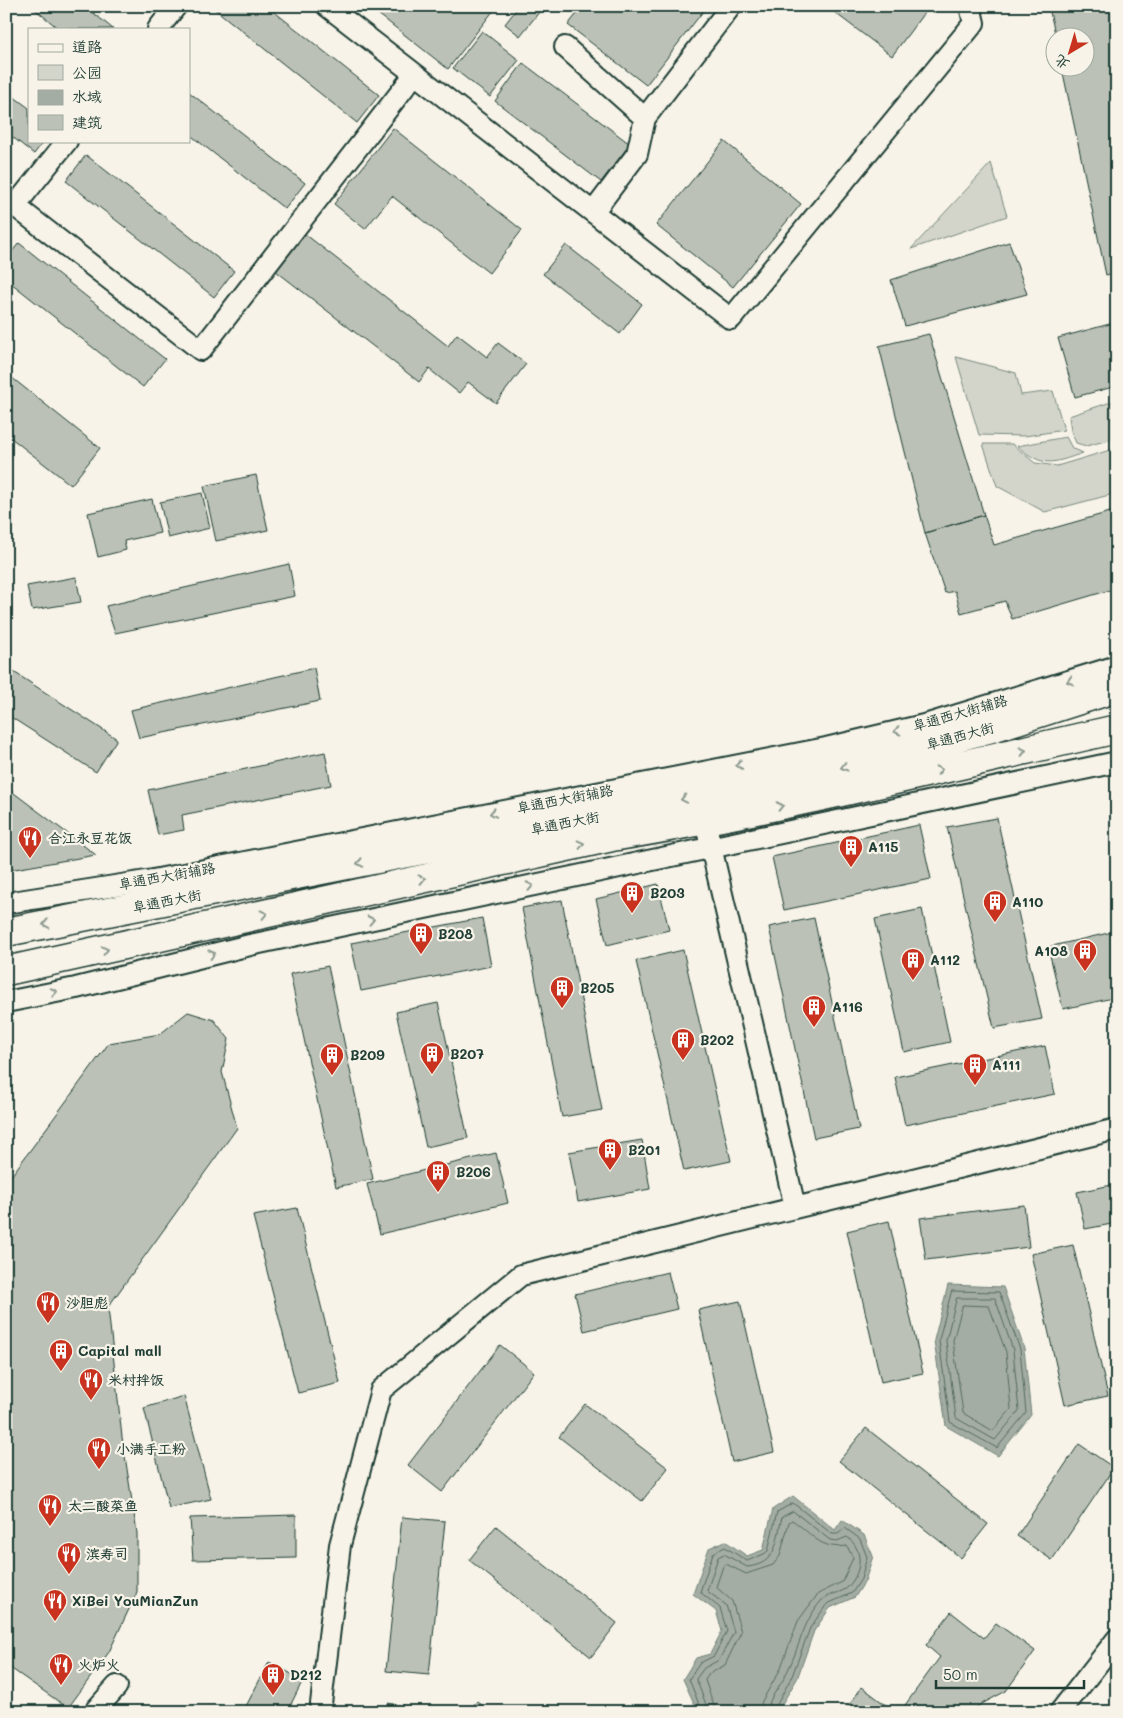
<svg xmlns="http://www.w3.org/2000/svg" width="1123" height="1718" font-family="Mali,'LXGW WenKai TC',sans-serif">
<rect width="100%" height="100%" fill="#f7f3e8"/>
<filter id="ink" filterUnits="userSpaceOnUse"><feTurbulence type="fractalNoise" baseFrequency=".02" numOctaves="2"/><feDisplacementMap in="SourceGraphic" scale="10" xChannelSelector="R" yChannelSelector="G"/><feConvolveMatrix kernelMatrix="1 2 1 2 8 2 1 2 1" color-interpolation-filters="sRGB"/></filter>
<g filter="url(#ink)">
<!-- green -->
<path fill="#d3d5ca" stroke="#79897f" d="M991,163L1007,216L911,249Z
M956,357L1016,373L1021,395L1053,391L1064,430L1025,436L979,435Z
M1117,400V438L1086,446L1076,443L1071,431L1069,416Z
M1066,437L1072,448L1083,453C1051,464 1044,468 1017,446Z
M983,444H1012L1035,463L1057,466L1117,448V493L1045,512L997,486Z"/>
<!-- water -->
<path fill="#a4ada3" stroke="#6f8077" d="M948,1285L1003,1287L1024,1348L1031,1415L998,1456L946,1426L934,1340Z
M793,1496L835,1530L842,1520L864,1535L873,1556L865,1581L855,1597L830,1608L814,1631L797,1679L777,1712H698L683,1679L696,1658L710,1654L722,1631L716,1611L693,1594L709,1548L725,1541L747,1556L763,1550L773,1509Z"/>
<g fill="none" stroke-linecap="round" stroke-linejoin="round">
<!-- shore -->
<path stroke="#546a60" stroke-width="1" d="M952,1291L999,1292L1020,1349L1026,1413L997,1448L950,1422L939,1340Z
M957,1298H995L1013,1350L1019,1411L995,1440L956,1418L946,1341Z
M963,1305L989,1306L1006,1352L1011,1409L993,1431L963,1413L953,1341Z
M702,1712L689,1679L700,1663L714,1656L727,1631L720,1608L700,1592L713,1553L725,1547L747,1561L764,1554L768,1551L777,1512L793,1503L832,1534H838L845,1528L860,1539L867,1557L861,1579L852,1593L827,1604L810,1628L792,1676L773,1712
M709,1712L696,1679L704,1668L719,1660L734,1632L726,1605L707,1591L718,1557L724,1554L747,1567C778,1564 776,1541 782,1517L793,1511L830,1540L837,1541L847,1537C864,1549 862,1572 848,1587C841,1594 828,1593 821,1601C801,1625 800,1648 786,1674C781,1686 768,1698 767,1712
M716,1712L705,1680L709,1674L725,1665L741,1632L732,1601L716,1587L723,1566L726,1564L746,1574L773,1565L780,1556L789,1522L792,1520C813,1534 819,1550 847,1546L853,1558L842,1582L818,1594L798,1621L780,1670L762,1701L759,1712"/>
</g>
<!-- building -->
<path fill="#bbc1b6" stroke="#1f3d34" d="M31,6H85L113,29H59Z
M211,6H267L379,95L357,123Z
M368,6H497L448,69Z
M519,6H544L520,36L505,24Z
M583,6H699L704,10L646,85L568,25Z
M826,6H929L892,56Z
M1072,6H1117V272L1106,275L1062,68H1086V38H1056L1050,12Z
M482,31L519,60L490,97L453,68Z
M523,63L630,144L601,182L495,101Z
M6,91L29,108V141H44L34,154L6,132Z
M189,92L305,183L285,209L189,134Z
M393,128L522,230L489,273L392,196L365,229L334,204Z
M724,141L801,204L733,287L656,225Z
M86,155L234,271L214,297L66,181Z
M305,234L448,346L457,334L487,357L498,343L526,364L496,403L468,382L459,393L429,369L419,382L276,271Z
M1009,242L1027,294L905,326L891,280Z
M19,243L165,359L143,387L6,279V259Z
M566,245L642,304L620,334L543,274Z
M1117,322V386L1075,397L1058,338Z
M929,334L984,515L925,533L879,346Z
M6,373L100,448L71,485L6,434Z
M256,475L268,530L216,541L204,486Z
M202,493L210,528L168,538L160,502Z
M152,499L160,533L124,541L126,550L98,557L88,513Z
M1117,510V588L1012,619L1005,601L961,613L955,591L945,593L925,533L984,515L994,545Z
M289,564L295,596L115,633L106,606Z
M76,577L81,602L32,610L27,586Z
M6,667L117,739L96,772L6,714Z
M314,668L320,701L139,738L131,710Z
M325,752L331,785L182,815L184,830L158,835L148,790Z
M6,787L96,855L9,870L6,869Z
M997,818L1042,1019L994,1028L947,827Z
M919,825L931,879L784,910L772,857Z
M658,884L669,930L607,945L596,899Z
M562,900L602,1110L562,1117L522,908Z
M922,909L950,1042L904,1052L875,919Z
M482,918L491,966L361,991L351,943Z
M814,918L859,1129L814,1138L769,927Z
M1117,931V997L1063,1009L1048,947Z
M683,950L731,1161L684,1171L636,961Z
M328,966L373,1179L336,1187L290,974Z
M438,1003L468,1138L426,1147L396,1012Z
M188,1012L214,1020L229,1039L222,1072L237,1128L108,1307L122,1437L137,1533V1592L109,1652L68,1708L6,1665V1183L109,1043L160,1034Z
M1045,1046L1055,1094L905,1125L895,1077Z
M642,1140L650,1189L578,1202L569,1152Z
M496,1153L508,1203L380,1234L367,1184Z
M1117,1184V1223L1085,1229L1077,1192Z
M1024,1205L1029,1247L926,1260L920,1218Z
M297,1208L340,1383L298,1393L253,1216Z
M889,1221L923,1373L881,1382L847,1231Z
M1073,1245L1108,1396L1065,1405L1031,1254Z
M668,1272L677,1309L584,1331L575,1294Z
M740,1301L774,1452L732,1462L698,1310Z
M500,1345L534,1372L442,1492L408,1465Z
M184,1396L211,1499L169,1508L144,1408Z
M585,1404L668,1468L642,1501L559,1437Z
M866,1428L988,1524L961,1558L839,1461Z
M1079,1444L1114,1468L1052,1560L1017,1536Z
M296,1515V1558L193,1560L190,1518Z
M402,1517L445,1521L429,1675L386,1671Z
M496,1526L617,1623L591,1657L469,1560Z
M951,1612L984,1638L996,1623L1035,1651L1006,1691L978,1706L974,1712H900L940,1657L926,1645Z
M269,1662L303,1680L287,1712H243Z
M862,1687L895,1712H844Z
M477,1701L490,1712H468Z
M388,1703L430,1712H386Z"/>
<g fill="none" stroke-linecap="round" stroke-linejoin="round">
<!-- street casing -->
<g stroke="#1f3d34" stroke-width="24">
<path id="street" d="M327,6L731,319L974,23L970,6
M158,29L176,6
M565,47L645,118
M67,141L15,206L201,350L414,75
M594,211L637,154L645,118L731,6
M708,834L795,1207
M6,903L153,880L826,748L928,724L1117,666
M6,1002L76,988L250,945L1117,762
M94,1712L117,1686
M320,1712L340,1545L381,1390L521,1275L1117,1129
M1060,1712L1117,1639"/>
</g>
<!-- primary casing -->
<g stroke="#1f3d34" stroke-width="31">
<path id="primary" d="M6,932L831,770L992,728L1117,688
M6,971L612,837C782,809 949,767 1117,729"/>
</g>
<!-- street -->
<use href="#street" stroke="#f7f3e8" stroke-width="20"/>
<!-- primary -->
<use href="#primary" stroke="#f7f3e8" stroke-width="28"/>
</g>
<!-- one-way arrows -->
<defs><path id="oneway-chevron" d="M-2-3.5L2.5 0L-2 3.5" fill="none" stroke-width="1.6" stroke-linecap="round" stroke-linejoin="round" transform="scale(1.25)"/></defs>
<g stroke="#8b988e">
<use href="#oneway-chevron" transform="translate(1070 681) rotate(163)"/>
<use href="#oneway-chevron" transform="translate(897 731) rotate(167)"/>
<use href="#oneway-chevron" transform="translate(1023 751) rotate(-13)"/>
<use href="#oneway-chevron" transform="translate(739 765) rotate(169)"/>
<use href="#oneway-chevron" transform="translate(844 767) rotate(166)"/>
<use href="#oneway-chevron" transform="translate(939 770) rotate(-13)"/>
<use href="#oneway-chevron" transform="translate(684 799) rotate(169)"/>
<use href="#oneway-chevron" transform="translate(780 806) rotate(-12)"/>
<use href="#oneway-chevron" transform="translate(493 813) rotate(169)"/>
<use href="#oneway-chevron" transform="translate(581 844) rotate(-13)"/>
<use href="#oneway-chevron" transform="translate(360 863) rotate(169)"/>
<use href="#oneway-chevron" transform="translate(422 879) rotate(-13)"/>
<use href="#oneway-chevron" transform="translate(530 886) rotate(-12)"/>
<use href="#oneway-chevron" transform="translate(264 914) rotate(-13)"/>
<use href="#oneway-chevron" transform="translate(371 920) rotate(-12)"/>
<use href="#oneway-chevron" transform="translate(46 924) rotate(169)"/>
<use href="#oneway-chevron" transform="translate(105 950) rotate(-13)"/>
<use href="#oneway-chevron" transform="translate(212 954) rotate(-14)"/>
<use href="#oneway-chevron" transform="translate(54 992) rotate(-11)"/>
</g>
</g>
<!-- icons -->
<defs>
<g id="restaurant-pin" transform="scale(1.25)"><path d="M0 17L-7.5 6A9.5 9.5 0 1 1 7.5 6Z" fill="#c8321e" stroke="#f7f3e8"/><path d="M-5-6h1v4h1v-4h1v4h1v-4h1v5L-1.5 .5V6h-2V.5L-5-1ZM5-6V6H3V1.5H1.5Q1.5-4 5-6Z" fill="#fff"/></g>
<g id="building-pin" transform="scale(1.25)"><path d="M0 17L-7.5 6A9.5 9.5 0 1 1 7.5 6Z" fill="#c8321e" stroke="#f7f3e8"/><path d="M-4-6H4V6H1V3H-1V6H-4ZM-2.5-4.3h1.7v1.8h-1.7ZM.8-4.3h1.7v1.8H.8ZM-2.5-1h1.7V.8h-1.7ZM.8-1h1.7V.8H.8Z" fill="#fff"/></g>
</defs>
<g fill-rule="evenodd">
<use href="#restaurant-pin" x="30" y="838"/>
<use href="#building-pin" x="851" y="847"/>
<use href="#building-pin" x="632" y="893"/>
<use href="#building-pin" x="995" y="902"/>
<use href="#building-pin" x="421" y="934"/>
<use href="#building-pin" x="1085" y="951"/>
<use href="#building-pin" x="913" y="960"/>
<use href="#building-pin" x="562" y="988"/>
<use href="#building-pin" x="814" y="1007"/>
<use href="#building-pin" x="683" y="1040"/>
<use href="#building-pin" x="432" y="1054"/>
<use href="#building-pin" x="332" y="1055"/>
<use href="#building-pin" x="975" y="1065"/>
<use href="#building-pin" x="610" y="1150"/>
<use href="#building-pin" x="438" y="1172"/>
<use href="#restaurant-pin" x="48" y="1303"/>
<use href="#building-pin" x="61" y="1351"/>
<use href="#restaurant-pin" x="91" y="1380"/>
<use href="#restaurant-pin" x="99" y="1449"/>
<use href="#restaurant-pin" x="50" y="1506"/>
<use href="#restaurant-pin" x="69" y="1554"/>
<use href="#restaurant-pin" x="55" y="1601"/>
<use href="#restaurant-pin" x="61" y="1665"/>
<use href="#building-pin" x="273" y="1675"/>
</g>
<g text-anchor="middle" stroke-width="4.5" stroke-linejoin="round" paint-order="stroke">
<!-- street labels -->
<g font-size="14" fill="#1f3d34" stroke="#f7f3e8">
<text transform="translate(960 713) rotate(-16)" y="5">阜通西大街辅路</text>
<text transform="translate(960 736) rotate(-15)" y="5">阜通西大街</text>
<text transform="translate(565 799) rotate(-11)" y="5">阜通西大街辅路</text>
<text transform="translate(565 823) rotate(-11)" y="5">阜通西大街</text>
<text transform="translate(167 876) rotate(-10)" y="5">阜通西大街辅路</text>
<text transform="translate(167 901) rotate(-11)" y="5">阜通西大街</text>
</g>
<!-- poi labels -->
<g font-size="14" font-weight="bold" fill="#1f3d34" stroke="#f7f3e8" text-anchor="start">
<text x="48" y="843">合江永豆花饭</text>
<text x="868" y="852">A115</text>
<text x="650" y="898">B203</text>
<text x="1012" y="907">A110</text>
<text x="438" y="939">B208</text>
<text x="1068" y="956" text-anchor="end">A108</text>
<text x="930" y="965">A112</text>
<text x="580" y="993">B205</text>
<text x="832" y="1012">A116</text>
<text x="700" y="1045">B202</text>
<text x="450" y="1059">B207</text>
<text x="350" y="1060">B209</text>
<text x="992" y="1070">A111</text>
<text x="628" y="1155">B201</text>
<text x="456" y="1177">B206</text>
<text x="66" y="1308">沙胆彪</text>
<text x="78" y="1356">Capital mall</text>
<text x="108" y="1385">米村拌饭</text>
<text x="116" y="1454">小满手工粉</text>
<text x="68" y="1511">太二酸菜鱼</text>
<text x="86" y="1559">滨寿司</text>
<text x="72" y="1606">XiBei YouMianZun</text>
<text x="78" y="1670">火炉火</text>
<text x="290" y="1680">D212</text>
</g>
</g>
<!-- margin -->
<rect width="1123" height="1718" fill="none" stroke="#f7f3e8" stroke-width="25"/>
<rect x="12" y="12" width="1098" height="1693" fill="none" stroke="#1f3d34" stroke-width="2" filter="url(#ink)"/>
<!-- legend -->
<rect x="28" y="28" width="162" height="115" fill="#f7f3e8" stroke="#a1aaa0"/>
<rect x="38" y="44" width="25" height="8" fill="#f7f3e8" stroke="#a1aaa0"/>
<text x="72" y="52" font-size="15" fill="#1f3d34">道路</text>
<rect x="38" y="65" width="25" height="15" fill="#d3d5ca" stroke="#a1aaa0"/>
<text x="72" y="78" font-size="15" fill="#1f3d34">公园</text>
<rect x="38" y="90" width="25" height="15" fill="#a4ada3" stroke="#a1aaa0"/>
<text x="72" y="102" font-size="15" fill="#1f3d34">水域</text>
<rect x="38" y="115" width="25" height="15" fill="#bbc1b6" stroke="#a1aaa0"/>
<text x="72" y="128" font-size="15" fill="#1f3d34">建筑</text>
<!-- north arrow -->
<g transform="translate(1070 52) rotate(218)"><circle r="24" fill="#f7f3e8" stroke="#a1aaa0"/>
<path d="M0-4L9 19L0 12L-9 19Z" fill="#c8321e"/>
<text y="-8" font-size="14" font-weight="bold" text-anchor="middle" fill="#1f3d34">北</text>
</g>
<!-- scale -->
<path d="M936 1680v8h148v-8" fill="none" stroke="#1f3d34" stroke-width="2.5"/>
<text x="943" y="1680" font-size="15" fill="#1f3d34" stroke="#f7f3e8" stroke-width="4" paint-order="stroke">50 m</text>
</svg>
